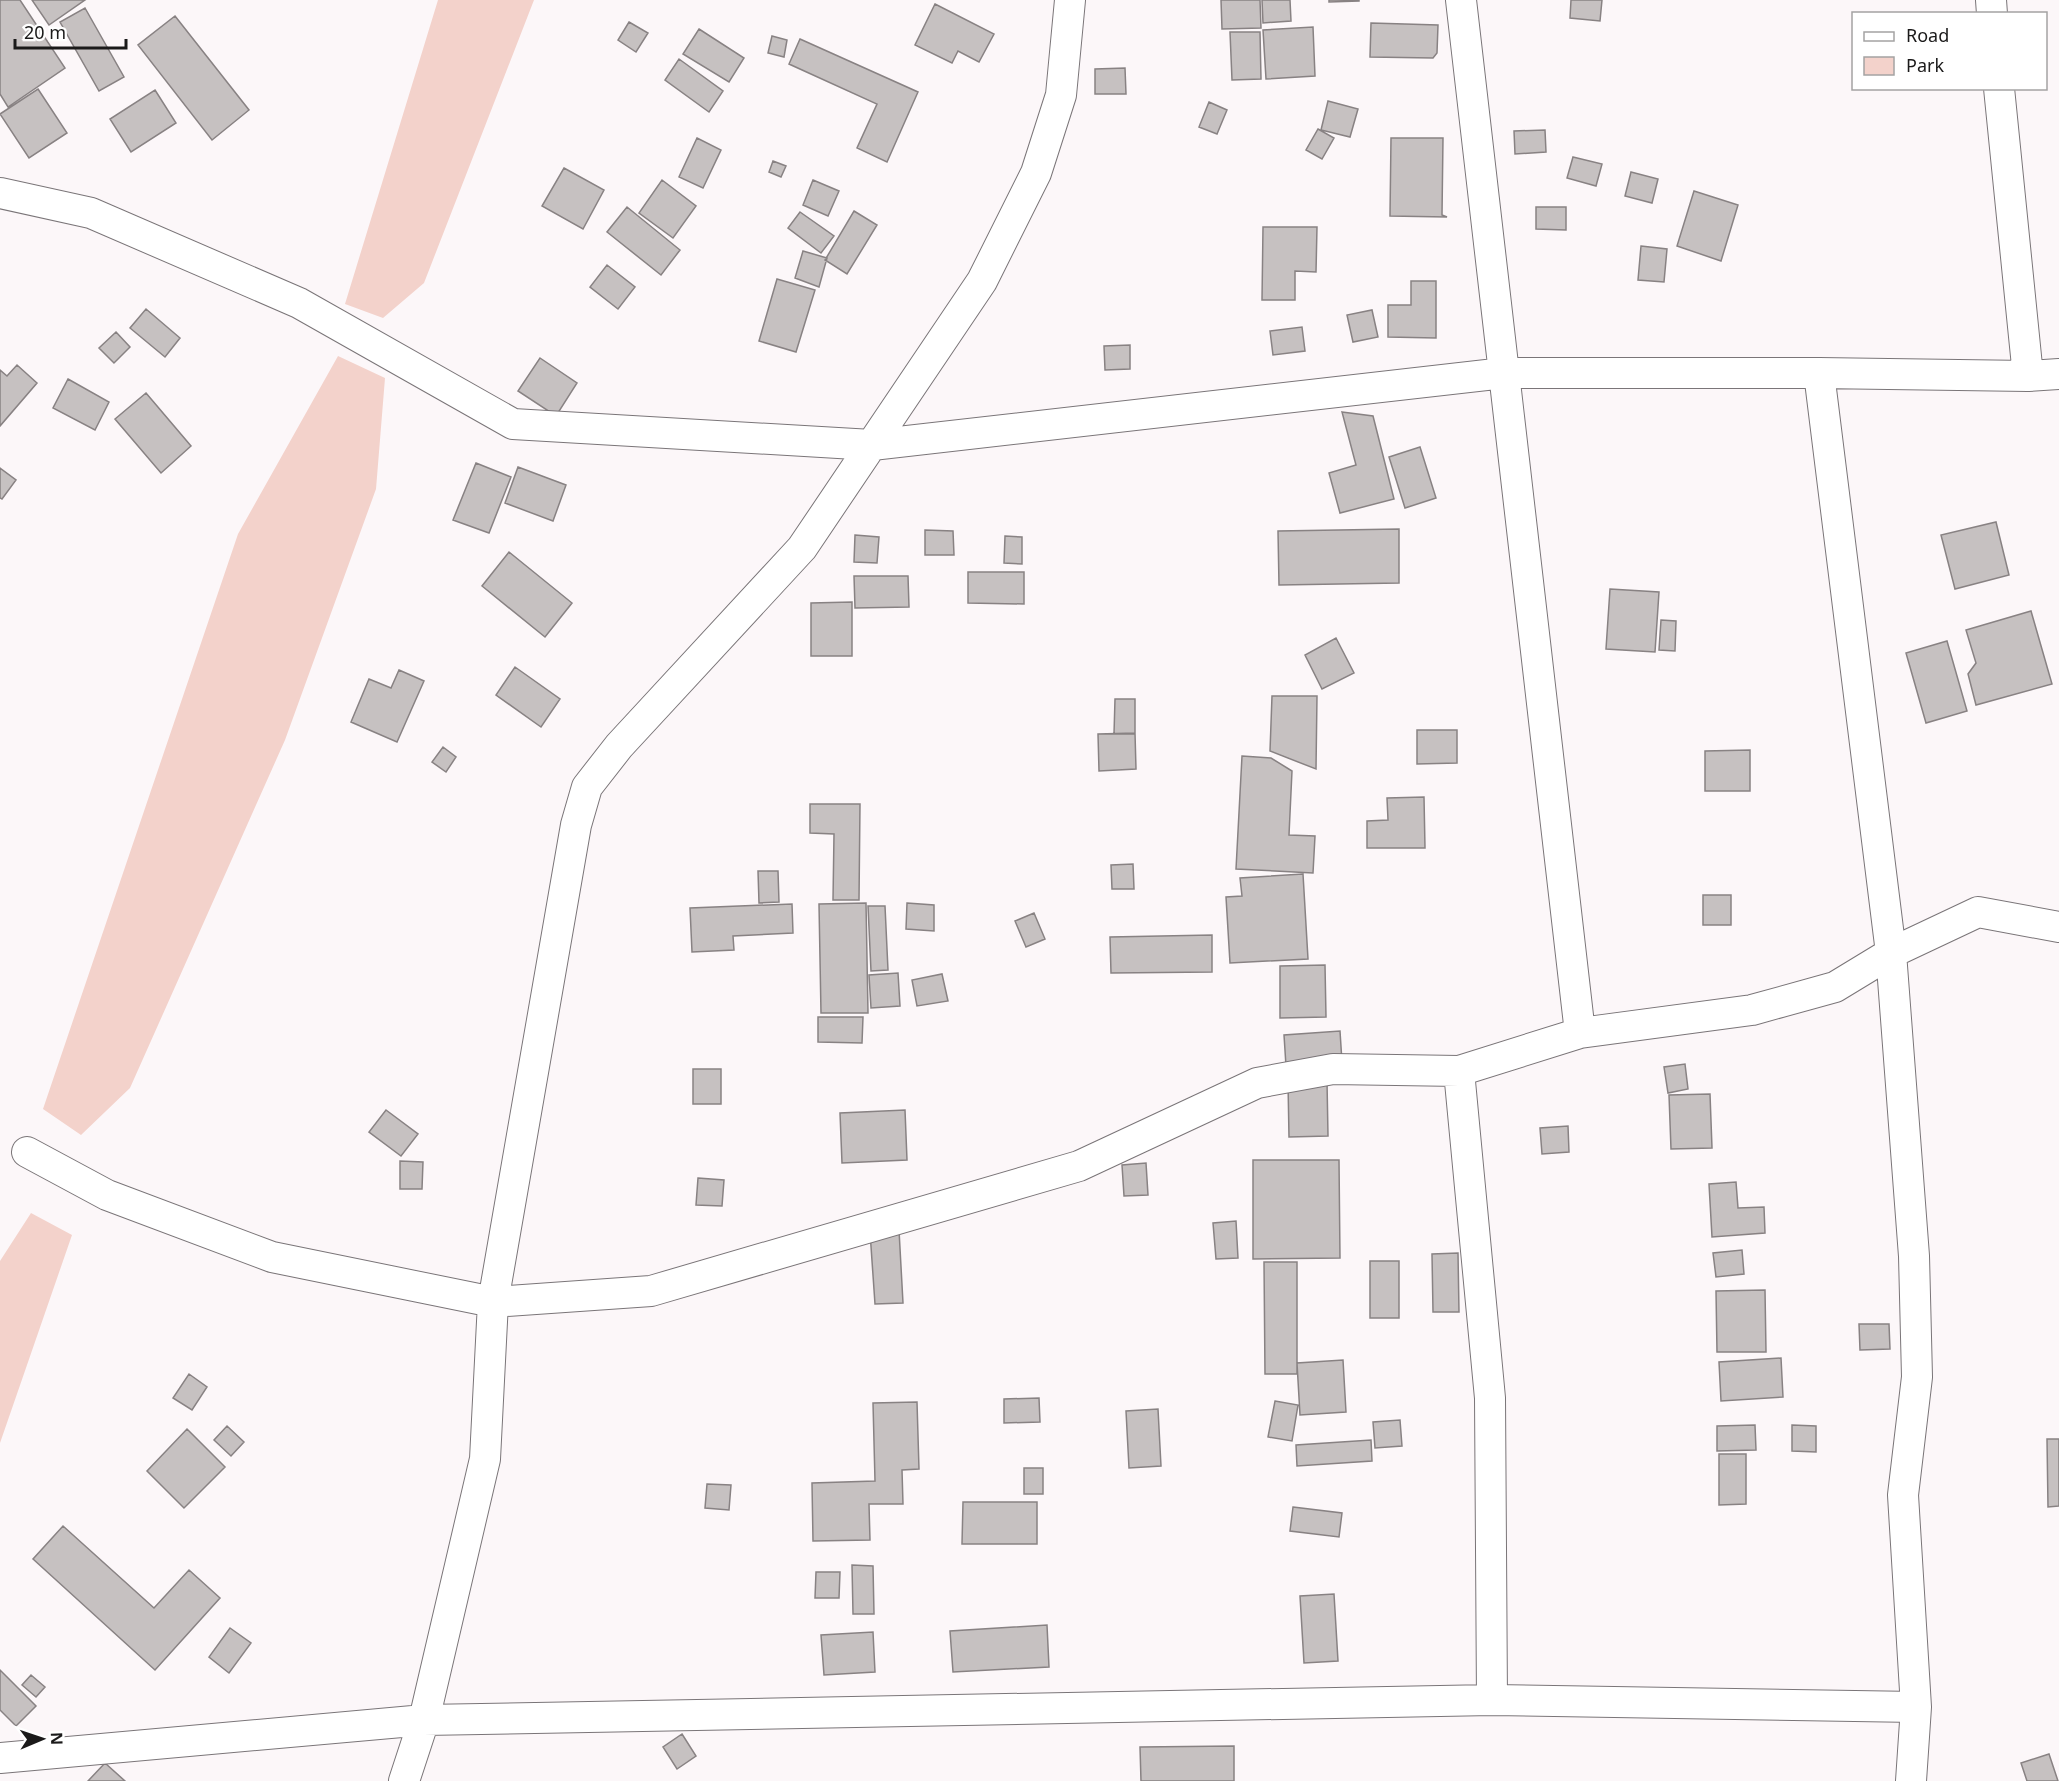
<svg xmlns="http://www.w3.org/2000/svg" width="2059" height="1781" font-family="'Noto Sans',sans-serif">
<rect width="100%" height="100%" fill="#fcf7f9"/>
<!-- green -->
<path fill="#f3d2cb" d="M438,0H534L424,283L383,318L345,304Z
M338,356L385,378L376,489L285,740L130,1088L81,1135L43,1109L238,534Z
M31,1213L72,1235L0,1443V1261Z"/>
<!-- building -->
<path fill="#c6c1c1" stroke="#888283" stroke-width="1.5" d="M0,0H20L65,68L8,107L0,94Z
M32,0H85L49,25Z
M1221,0H1260L1261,28L1222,29Z
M1262,0H1290L1291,21L1263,23Z
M1329,0H1359V1L1329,2Z
M1571,0H1602L1600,21L1570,18Z
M935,4L994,34L979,62L958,51L952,63L915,45Z
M85,8L124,77L99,91L60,22Z
M175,16L249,110L212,140L138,45Z
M629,22L648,33L636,52L618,40Z
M1371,23L1438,25L1437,53L1433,58L1370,57Z
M1313,27L1315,76L1266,79L1263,30Z
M699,29L744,58L729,82L683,54Z
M1230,32H1260L1261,79L1232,80Z
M772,36L787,40L784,57L768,53Z
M800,39L918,92L887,162L857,148L877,104L789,64Z
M679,59L723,91L709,112L665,80Z
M1125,68L1126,94H1095V69Z
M38,89L67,133L29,158L0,114Z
M155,90L176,123L131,152L110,119Z
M1328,101L1358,109L1350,137L1321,130Z
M1209,102L1227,110L1217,134L1199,127Z
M1318,129L1334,138L1322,159L1306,150Z
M1545,130L1546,152L1515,154L1514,131Z
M697,138L721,150L703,188L679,177Z
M1391,138H1443L1442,215L1447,217L1390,216Z
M1573,157L1602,164L1596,186L1567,178Z
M773,161L786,166L781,177L769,172Z
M564,168L604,190L583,229L542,206Z
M1631,172L1658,179L1652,203L1625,196Z
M662,180L696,206L673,238L639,213Z
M813,180L839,191L828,216L803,205Z
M1694,191L1738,205L1721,261L1677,246Z
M627,207L680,250L661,275L607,232Z
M1536,207H1566V230L1536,229Z
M854,211L877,225L847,274L825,260Z
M800,212L834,236L821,253L788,228Z
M1263,227H1317L1316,272L1295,271V300H1262Z
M1641,246L1667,249L1664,282L1638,280Z
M803,251L827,258L819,287L795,278Z
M607,265L635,287L618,309L590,287Z
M777,279L815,290L796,352L759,341Z
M1411,281H1436V338L1388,337V305H1411Z
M146,309L180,338L165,357L130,328Z
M1372,310L1378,337L1353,342L1347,315Z
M1302,327L1305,351L1273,355L1270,331Z
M116,332L130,347L114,363L99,348Z
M1130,345V369L1105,370L1104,346Z
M540,358L577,383L556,416L518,391Z
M17,365L37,383L0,426V370L7,376Z
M68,379L109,402L95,430L53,408Z
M146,393L191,446L161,473L115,419Z
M1342,412L1373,416L1394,499L1340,513L1329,473L1356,465Z
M1420,447L1436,498L1405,508L1389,457Z
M476,463L511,477L489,533L453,520Z
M518,467L566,485L553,521L505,503Z
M0,468L16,480L2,499L0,498Z
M1996,522L2009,575L1955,589L1941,535Z
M1399,529V583L1279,585L1278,531Z
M925,530L953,531L954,555H925Z
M855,535L879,537L877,563L854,562Z
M1005,536L1022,537V564L1004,563Z
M509,552L572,603L545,637L482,586Z
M968,572H1024V604L968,603Z
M854,576H908L909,607L855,608Z
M1610,589L1659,592L1655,652L1606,649Z
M852,602V656H811V603Z
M2031,611L2052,684L1976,705L1968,674L1976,663L1966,630Z
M1661,620L1676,621L1675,651L1659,650Z
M1336,638L1354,673L1322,689L1305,655Z
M1947,641L1967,711L1926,723L1906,653Z
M515,667L560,699L541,727L496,695Z
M399,670L424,681L397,742L351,722L369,679L391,688Z
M1272,696H1317L1316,769L1270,751Z
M1115,699H1135V734H1114Z
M1417,730H1457V763L1417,764Z
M1135,733L1136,769L1099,771L1098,734Z
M443,747L456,757L446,772L432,762Z
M1750,750V791H1705V751Z
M1242,756L1271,758L1292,771L1289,835L1315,836L1313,873L1236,869Z
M1424,797L1425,848H1367V821L1388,820L1387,798Z
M810,804H860L859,900H833L834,834L810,833Z
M1133,864L1134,889H1112L1111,865Z
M758,871H778L779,902L759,903Z
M1303,874L1308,959L1230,963L1226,897L1242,896L1240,878Z
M1703,895H1731V925H1703Z
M866,903L868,1013H821L819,904Z
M907,903L934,905V931L906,929Z
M792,904L793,933L733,936L734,950L692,952L690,908Z
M868,906H885L888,970L871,971Z
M1034,913L1045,939L1026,947L1015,921Z
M1212,935V972L1111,973L1110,937Z
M1325,965L1326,1017L1280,1018V966Z
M898,973L900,1006L871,1008L869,975Z
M942,974L948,1001L917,1006L912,980Z
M818,1017H863L862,1043L818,1042Z
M1340,1031L1342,1062L1286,1066L1284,1035Z
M1685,1064L1688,1089L1668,1093L1664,1067Z
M693,1069H721V1104H693Z
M1327,1081L1328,1136L1289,1137L1288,1082Z
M1710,1094L1712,1148L1671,1149L1669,1095Z
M386,1110L418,1134L401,1156L369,1132Z
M905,1110L907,1160L842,1163L840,1113Z
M1568,1126L1569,1152L1542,1154L1540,1128Z
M1253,1160H1339L1340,1258L1253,1259Z
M400,1161L423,1162L422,1189H400Z
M1146,1163L1148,1195L1124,1196L1122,1165Z
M698,1178L724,1180L722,1206L696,1205Z
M1736,1182L1738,1208L1764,1207L1765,1233L1712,1237L1709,1184Z
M1236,1221L1238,1258L1216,1259L1213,1223Z
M899,1230L903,1303L875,1304L870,1232Z
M1742,1250L1744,1274L1716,1277L1713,1253Z
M1458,1253L1459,1312H1433L1432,1254Z
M1370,1261H1399V1318H1370Z
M1264,1262H1297V1374H1265Z
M1765,1290L1766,1352H1717L1716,1291Z
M1859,1324H1889L1890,1349L1860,1350Z
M1781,1358L1783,1397L1721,1401L1719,1362Z
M1343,1360L1346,1412L1300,1415L1297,1363Z
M189,1374L207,1387L192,1410L173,1398Z
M1039,1398L1040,1422L1004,1423V1399Z
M1275,1401L1298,1405L1292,1441L1268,1437Z
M917,1402L919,1469L902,1470L903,1504H869L870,1540L813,1541L812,1483L875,1481L873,1403Z
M1158,1409L1161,1466L1129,1468L1126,1411Z
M1400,1420L1402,1446L1375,1448L1373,1422Z
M1755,1425L1756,1450L1717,1451V1426Z
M1792,1425L1816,1426V1452L1792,1451Z
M227,1426L244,1442L231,1456L214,1440Z
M187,1429L225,1467L184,1508L147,1471Z
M2047,1439H2059V1506L2048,1507Z
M1371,1440L1372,1461L1297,1466L1296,1445Z
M1719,1454H1746V1504L1719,1505Z
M1024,1468H1043V1494H1024Z
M707,1484L731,1485L729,1510L705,1508Z
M963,1502H1037V1544H962Z
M1293,1507L1342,1513L1339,1537L1290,1531Z
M63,1526L154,1608L189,1570L220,1598L155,1670L33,1559Z
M852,1565L873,1566L874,1614H853Z
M816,1572H840L839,1598H815Z
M1334,1594L1338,1661L1304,1663L1300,1596Z
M1047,1625L1049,1667L953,1672L950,1631Z
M230,1628L251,1643L229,1673L209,1657Z
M873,1632L875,1672L824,1675L821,1635Z
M0,1670L36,1706L16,1726L0,1710Z
M31,1675L45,1687L36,1697L22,1685Z
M682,1734L696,1756L677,1769L663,1747Z
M1234,1746V1781H1141L1140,1747Z
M2049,1754L2058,1781H2027L2021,1763Z
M105,1763L125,1781H88Z"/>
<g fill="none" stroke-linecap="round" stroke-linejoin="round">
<!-- minor casing -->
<g stroke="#7a7578" stroke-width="32">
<path id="minor" d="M1461,0L1580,1033
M1991,0L1992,14
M1999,88L2028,376
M0,193L91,213L299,303L513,424L872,445L1504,373H1819
M1459,1071L1490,1398L1492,1700L1916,1707L1911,1781
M27,1152L107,1195L272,1257L493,1302L651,1291L1079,1166L1257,1083L1333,1069L1459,1071L1580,1033L1752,1010L1835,987L1891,953L1978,912L2059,927
M1916,1707L1903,1495L1917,1377L1914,1256L1891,953L1819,373L2028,376L2059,374
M0,1758L424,1720L1492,1700
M404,1781L424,1720L485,1459L493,1302L576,825L587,787L619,746L802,548L982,281L1036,173L1061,95L1070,0"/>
</g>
<!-- minor -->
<use href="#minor" stroke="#fff" stroke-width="30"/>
</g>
<!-- legend -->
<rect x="1852" y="12" width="195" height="78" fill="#ffffff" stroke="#a4a3a3" stroke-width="1.5"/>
<rect x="1864" y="32" width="30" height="9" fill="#ffffff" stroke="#a4a3a3" stroke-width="1.5"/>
<text x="1906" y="42" font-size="18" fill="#1b1a1a">Road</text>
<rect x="1864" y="57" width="30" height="18" fill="#f3d2cb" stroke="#a4a3a3" stroke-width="1.5"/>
<text x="1906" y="72" font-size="18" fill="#1b1a1a">Park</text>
<!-- north arrow -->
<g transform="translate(42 1739) rotate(88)" stroke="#ffffff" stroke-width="4.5" paint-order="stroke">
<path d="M0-4.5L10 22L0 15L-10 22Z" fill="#1b1a1a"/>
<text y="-9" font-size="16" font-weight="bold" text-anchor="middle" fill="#1b1a1a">N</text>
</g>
<!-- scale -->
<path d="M15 39v9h111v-9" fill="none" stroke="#1b1a1a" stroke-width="3"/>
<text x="24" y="39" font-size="18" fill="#1b1a1a" stroke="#ffffff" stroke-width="4.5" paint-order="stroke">20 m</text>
</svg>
